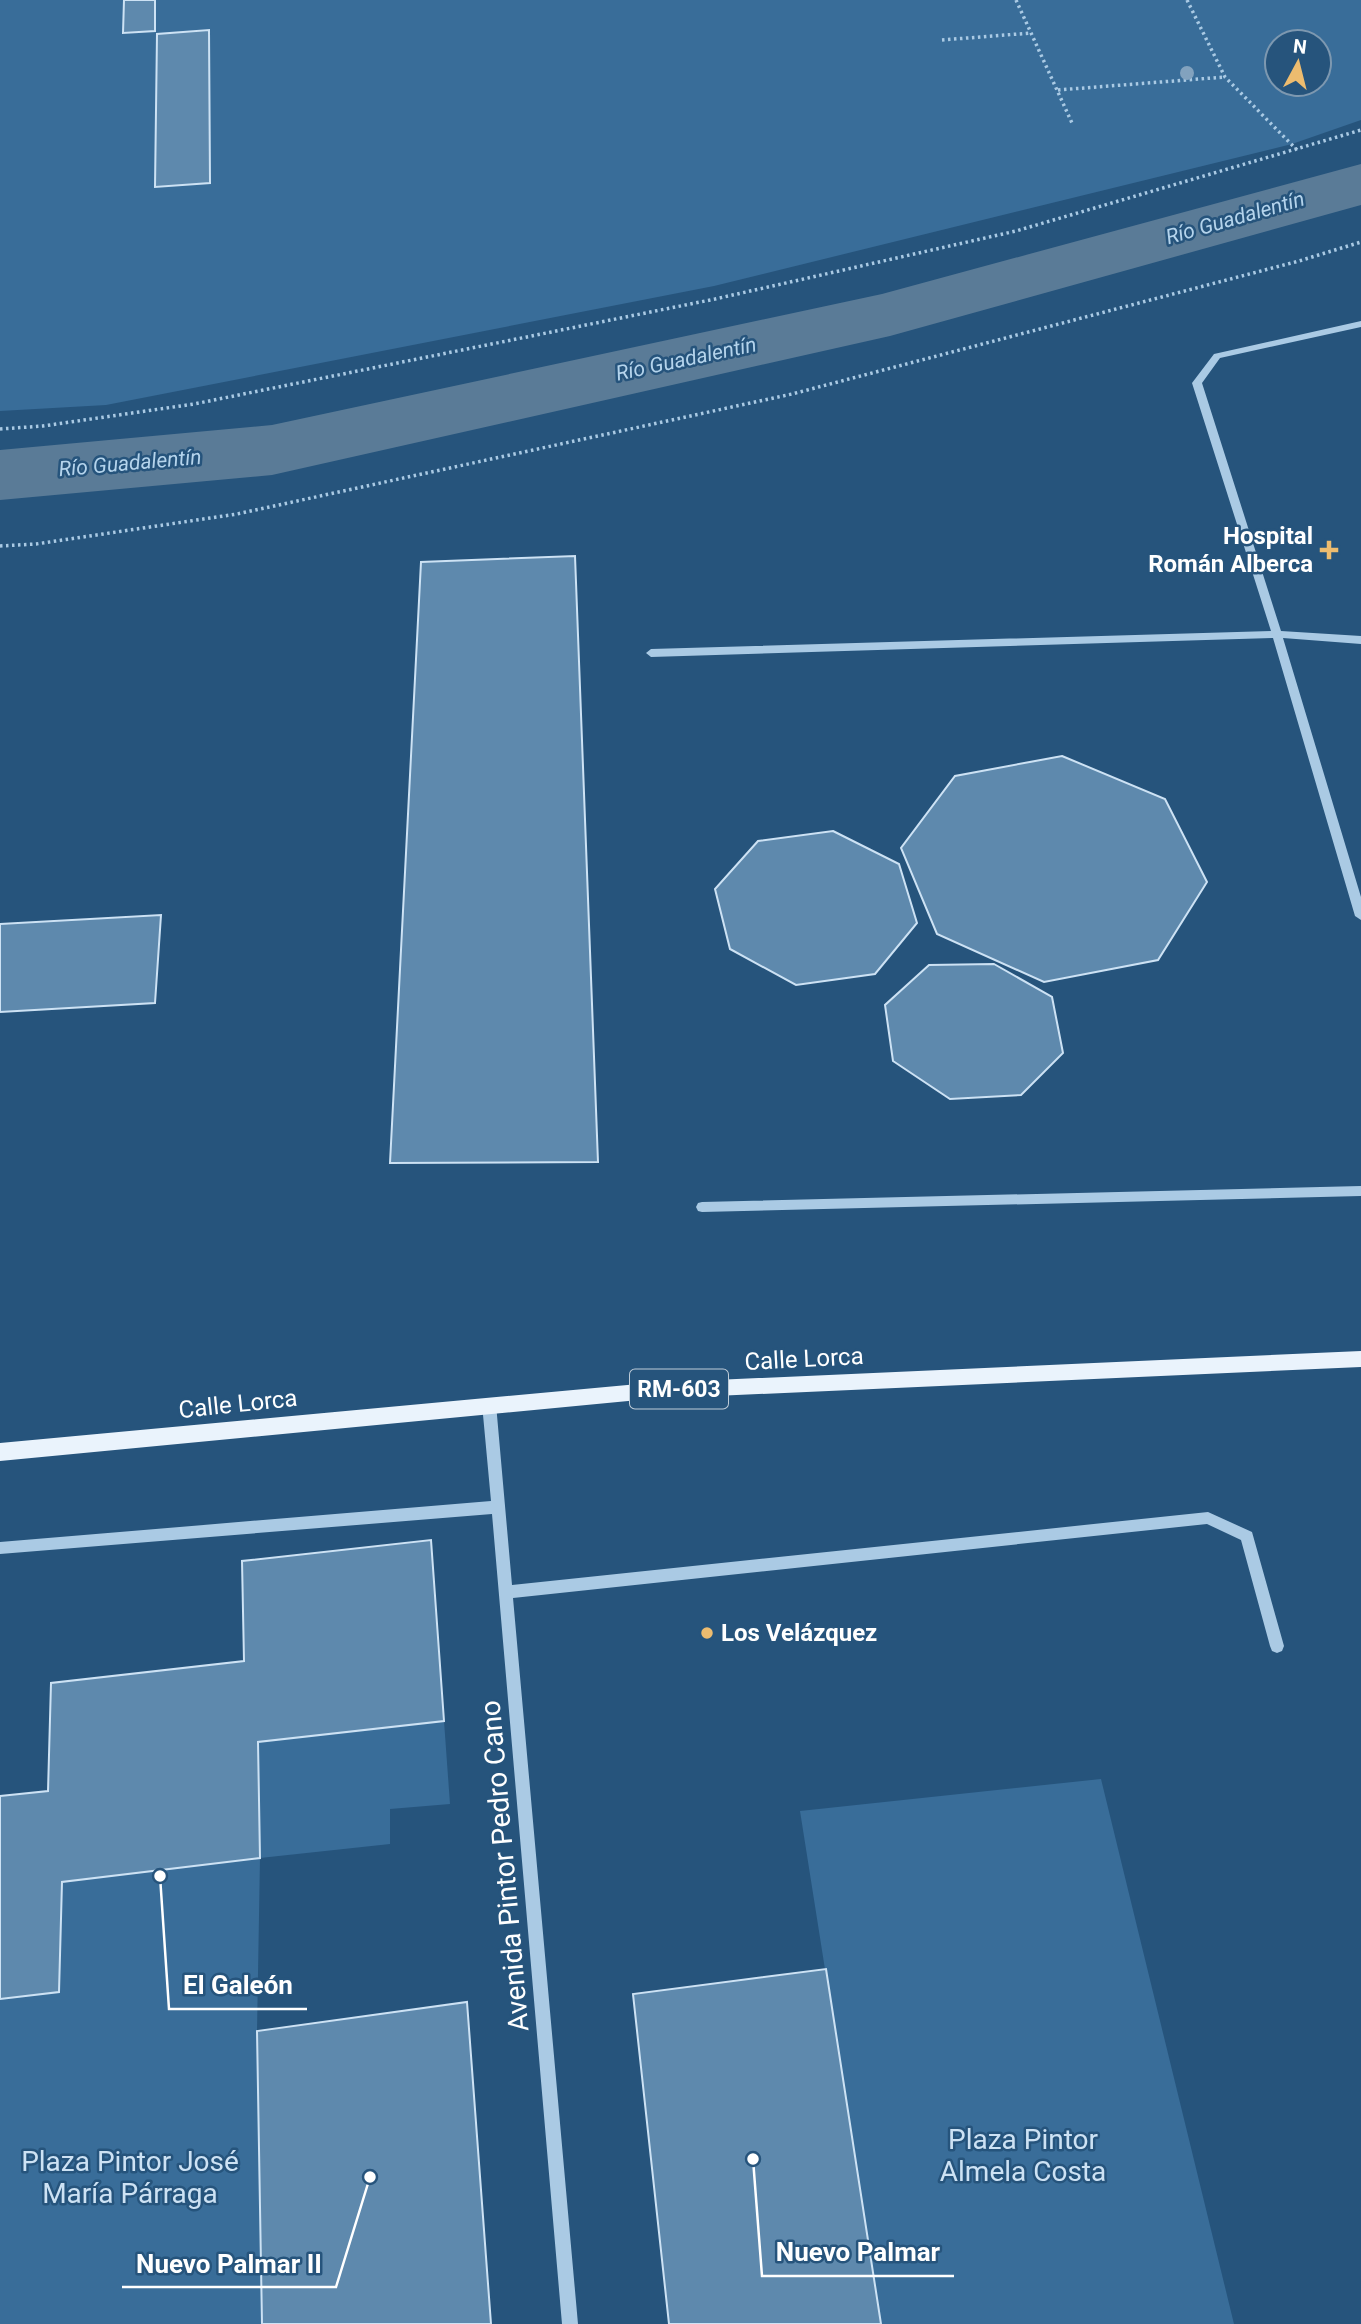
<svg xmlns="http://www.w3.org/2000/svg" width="1361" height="2324" font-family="Roboto,sans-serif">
<rect width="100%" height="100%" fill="#26547c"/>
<!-- green -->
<path fill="#396d99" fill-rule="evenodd" d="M0,0H1361V120L1292,144L714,286L106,405L0,411ZM1277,42H1319V84H1277Z
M444,1721L450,1804L390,1809V1844L260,1858L257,2031L262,2324H0V1999L59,1992L62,1882L258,1742Z
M1101,1779L1234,2324H881L800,1811Z"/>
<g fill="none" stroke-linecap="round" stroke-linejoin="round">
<!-- river -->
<path fill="#5a7b97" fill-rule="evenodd" d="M1361,164V205L890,336L272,475L0,500V450L272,425L882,294Z"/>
</g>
<!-- building -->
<path fill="#5e89ad" stroke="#cde2f4" stroke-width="2" d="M124,0H155V31L123,33Z
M209,30L210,183L155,187L157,34Z
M575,556L598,1162L390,1163L421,562Z
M1062,756L1165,799L1207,882L1158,960L1044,982L937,934L901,848L955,776Z
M833,831L899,864L917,923L875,974L796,985L730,949L715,889L758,841Z
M161,915L155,1003L0,1012V924Z
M994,964L1052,997L1063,1053L1021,1095L950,1099L893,1061L885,1005L929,965Z
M431,1540L444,1721L258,1742L260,1858L62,1882L59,1992L0,1999V1796L48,1791L51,1683L244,1661L242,1561Z
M826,1969L881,2324H669L633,1994Z
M467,2002L491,2324H262L257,2031Z"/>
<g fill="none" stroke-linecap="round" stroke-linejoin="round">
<!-- path -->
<path stroke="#aacae4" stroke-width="3.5" stroke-dasharray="2.5 3.5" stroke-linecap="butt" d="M1016,0L1072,123
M1187,0L1225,77L1297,150
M942,40L1031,33
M1058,90L1225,77
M0,429L43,426L194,404L715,299L1016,231L1361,130
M0,546L36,544L237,514L792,394L1299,261L1361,242"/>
<!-- minor -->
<path fill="#aacae4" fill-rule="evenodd" d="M1361,321V327L1220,358L1202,383L1281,631L1361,636V644L1283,638L1361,897V920L1355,916L1273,638L651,657L646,653L651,649L1271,631L1192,383L1214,354Z
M1361,1186V1196L702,1212L698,1211L696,1207L698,1203L702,1202Z
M489,1398L494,1400L496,1404L512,1585L1208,1512L1252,1532L1284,1646L1282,1651L1277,1653L1272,1651L1270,1646L1241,1540L1207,1524L513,1598L578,2324H562L492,1514L0,1554V1542L491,1501L482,1404L484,1400Z"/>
<!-- major -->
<path fill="#eaf3fc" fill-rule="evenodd" d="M1361,1351V1367L649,1399L0,1461V1443L649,1383Z"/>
</g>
<!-- trees -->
<circle fill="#82a2be" cx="1187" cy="73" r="7"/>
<!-- markers -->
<g fill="#edbc6f" stroke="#26547c" stroke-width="2.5">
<path d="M1325.5 539.5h7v7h7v7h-7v7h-7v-7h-7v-7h7z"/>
<circle cx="707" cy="1633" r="7"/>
</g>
<g text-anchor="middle" stroke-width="5" stroke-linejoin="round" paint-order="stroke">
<!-- far-water labels -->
<g font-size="21" font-style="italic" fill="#b5d4ec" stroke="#26547c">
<text transform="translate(1235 218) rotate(-16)" y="7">Río Guadalentín</text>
<text transform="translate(686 359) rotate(-12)" y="7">Río Guadalentín</text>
<text transform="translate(130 463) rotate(-5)" y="7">Río Guadalentín</text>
</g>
<!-- shield labels -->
<rect fill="#26547c" stroke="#beccd8" stroke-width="2" x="630" y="1369.5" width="98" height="39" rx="5"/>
<g font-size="23" font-weight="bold" fill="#fff">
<text x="679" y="1397">RM-603</text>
</g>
<!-- poi labels -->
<g font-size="24" font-weight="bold" fill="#fff" stroke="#26547c" text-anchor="end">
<text x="1313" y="544">Hospital<tspan x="1313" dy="28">Román Alberca</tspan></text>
<text x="721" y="1641" text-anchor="start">Los Velázquez</text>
</g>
<!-- street labels -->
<g font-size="24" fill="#fff" stroke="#26547c">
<text transform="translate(804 1359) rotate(-3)" y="8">Calle Lorca</text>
<text transform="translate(238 1404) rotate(-6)" y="8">Calle Lorca</text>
</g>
<!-- near-street labels -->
<g font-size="28" fill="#fff" stroke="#26547c">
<text transform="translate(504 1866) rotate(-95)" y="10">Avenida Pintor Pedro Cano</text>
</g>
<!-- near-park labels -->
<g font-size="28" fill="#cde2f4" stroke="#26547c">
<text x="1023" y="2149">Plaza Pintor<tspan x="1023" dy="32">Almela Costa</tspan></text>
<text x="130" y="2171">Plaza Pintor José<tspan x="130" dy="32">María Párraga</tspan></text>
</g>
</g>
<!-- callouts -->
<path fill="none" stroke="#fff" stroke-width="2.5" d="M160 1876L169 2009H307M753 2159L762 2276H954M370 2177L336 2287H122"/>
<g fill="#fff" stroke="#26547c" stroke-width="2.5">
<circle cx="160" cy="1876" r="7"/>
<circle cx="753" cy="2159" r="7"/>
<circle cx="370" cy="2177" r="7"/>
</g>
<g font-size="26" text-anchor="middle" font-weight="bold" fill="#fff" stroke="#26547c" stroke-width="5" stroke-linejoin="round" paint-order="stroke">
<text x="238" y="1994">El Galeón</text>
<text x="858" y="2261">Nuevo Palmar</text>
<text x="229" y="2273">Nuevo Palmar II</text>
</g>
<!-- north arrow -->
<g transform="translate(1298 63) rotate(7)"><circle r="33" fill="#26547c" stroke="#7d98b0" stroke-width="2"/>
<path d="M0-5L12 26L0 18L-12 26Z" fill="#edbc6f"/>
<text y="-10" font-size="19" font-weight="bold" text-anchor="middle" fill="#ffffff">N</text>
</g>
</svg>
